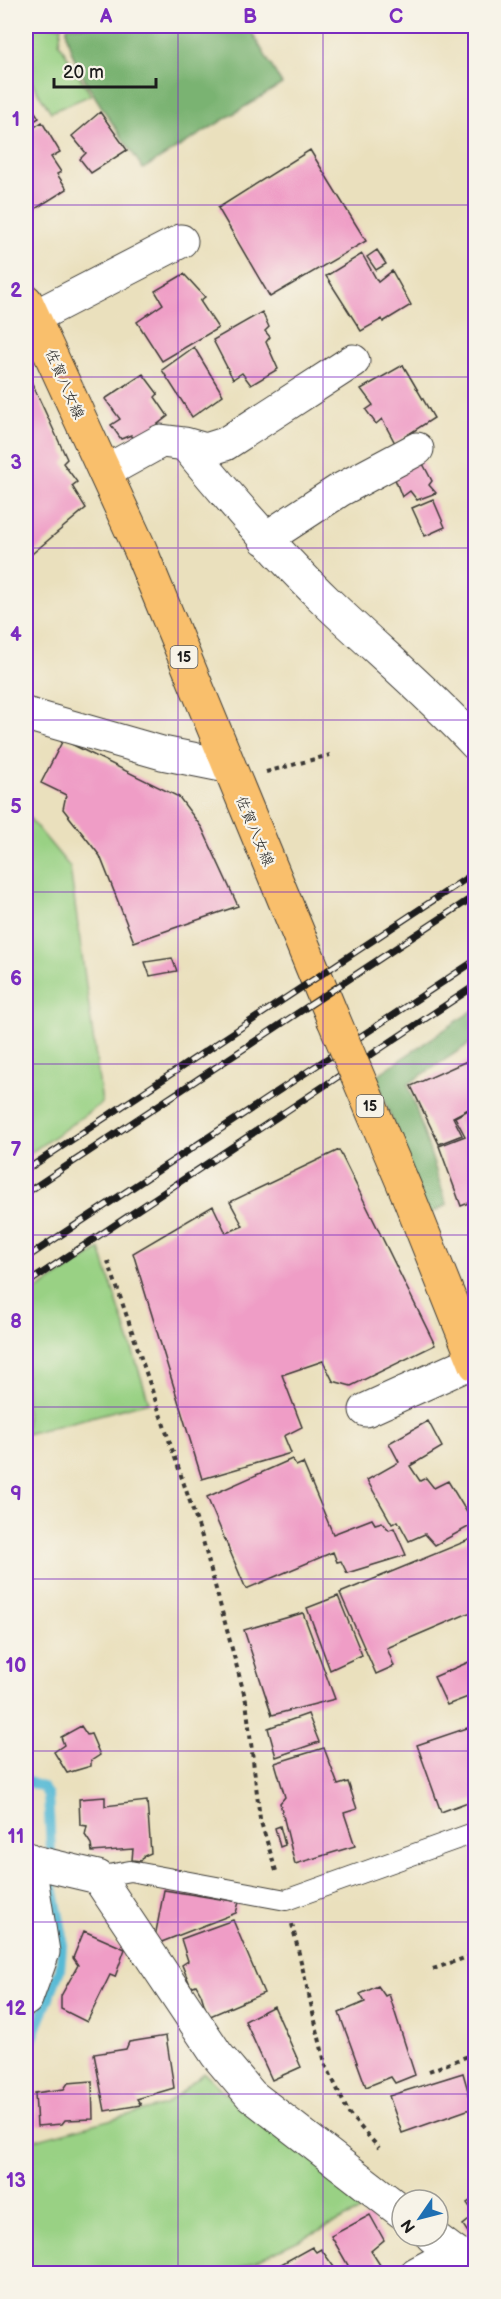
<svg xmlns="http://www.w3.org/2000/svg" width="501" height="2299" font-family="'Balsamiq Sans','Klee One',sans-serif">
<rect width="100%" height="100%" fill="#f7f3e8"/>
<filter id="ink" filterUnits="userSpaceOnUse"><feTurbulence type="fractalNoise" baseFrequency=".0167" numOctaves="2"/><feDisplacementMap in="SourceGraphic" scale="12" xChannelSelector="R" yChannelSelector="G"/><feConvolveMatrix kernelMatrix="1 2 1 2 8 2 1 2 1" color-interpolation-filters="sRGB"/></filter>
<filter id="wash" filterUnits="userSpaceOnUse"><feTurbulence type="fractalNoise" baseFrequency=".008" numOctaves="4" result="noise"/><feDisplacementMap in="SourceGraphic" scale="24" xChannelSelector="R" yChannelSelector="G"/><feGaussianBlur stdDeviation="1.35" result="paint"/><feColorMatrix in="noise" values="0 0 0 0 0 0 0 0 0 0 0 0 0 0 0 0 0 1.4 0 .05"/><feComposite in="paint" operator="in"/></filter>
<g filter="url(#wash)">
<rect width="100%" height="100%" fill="#eae0bd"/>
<!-- green -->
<path fill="#99d184" stroke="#5a7650" stroke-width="1.5" d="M26,26H62L59,43L91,95L51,112L26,74Z
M26,814L70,867L102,1103L26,1156Z
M100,1249L149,1402L26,1434V1297Z
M204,2073L241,2108L375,2204L230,2273H26V2152L30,2141L165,2105Z"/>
<!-- forest -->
<path fill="#7ab372" stroke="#4b6847" stroke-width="1.5" d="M67,26H248L282,84L143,169C124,138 62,59 67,26Z
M475,1009V1040L408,1084L447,1205L427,1215L376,1076Z"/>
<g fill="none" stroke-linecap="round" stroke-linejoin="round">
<!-- stream -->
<path stroke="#56bad5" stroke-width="10" d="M26,1781L42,1787L48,1795L53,1887L63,1936L60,1970L26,2056
M26,2067V2123"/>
</g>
<g id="blocks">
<!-- building -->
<path fill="#ef9dc6" d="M26,98L39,118L26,126Z
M100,112L127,150L91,173L80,159L86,153L72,136Z
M42,122L60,152L51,157L61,172L57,174L67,189L35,209L26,196V133Z
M310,150L366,241L270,297L218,208Z
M377,250L386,264L376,270L367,257Z
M362,254L378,282L392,271L411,305L383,322L382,319L361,331L326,276Z
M184,274L205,297L200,301L218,328L162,361L137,322L163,304L155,291Z
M262,312L269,327L265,331L270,337L266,342L278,369L251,385L242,373L233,379L213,340Z
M194,347L223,395L192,417L162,370Z
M403,365L434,418L395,443L382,419L376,424L366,410L373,405L361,389Z
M143,374L158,394L155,397L168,416L136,441L131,435L121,439L111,425L120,419L105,399Z
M30,379L67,459L63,463L77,482L72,486L86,508L26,559V381Z
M421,460L432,481L429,485L436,493L417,500L410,491L402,497L393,474Z
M433,499L445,527L425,536L412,508Z
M63,740L179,797L202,828L238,906L134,942L100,856L63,809L66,795L41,783Z
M172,958L177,971L150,976L145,962Z
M476,1057V1105L453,1117L462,1135L439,1144L411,1086Z
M476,1106V1200L461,1206L439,1146L465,1136L455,1117Z
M339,1150L435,1345L351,1386L333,1381L323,1361L282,1375L302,1427L284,1436L291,1453L202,1479L133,1253L213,1206L226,1233L243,1226L230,1202Z
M476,1243V1259H475L470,1245Z
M428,1421L442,1447L410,1466L420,1481L426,1478L434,1488L448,1481L474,1524L435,1545L425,1534L409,1541L398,1521L392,1524L367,1480L399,1462L389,1443Z
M292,1459L296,1466L303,1463L333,1534L372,1519L375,1524L382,1522L389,1530L394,1528L406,1555L347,1573L341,1561L337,1562L333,1552L246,1589L207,1497Z
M476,1537V1610L387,1648L394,1666L376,1674L340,1593Z
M338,1596L362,1655L330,1670L307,1608Z
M303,1613L335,1699L272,1715L244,1630Z
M476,1659V1694L447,1705L434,1677Z
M308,1714L319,1742L276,1757L268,1728Z
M476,1725V1799L441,1812L417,1745Z
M81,1726L87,1735L91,1734L100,1755L91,1761V1766L67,1773L54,1752L64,1745L61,1737Z
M324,1748L338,1785L348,1782L357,1809L344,1813L355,1846L295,1864L280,1803L285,1797L275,1763Z
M105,1797V1806L147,1801L151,1853L144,1856L141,1861L132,1860L133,1849L92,1852L91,1844L85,1835L87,1826L80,1825L79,1799Z
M280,1826L285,1845L280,1847L275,1828Z
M164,1890L239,1902L236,1913L159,1943L155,1937Z
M233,1920L264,1993L208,2017L201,1994L196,1985L191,1987L182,1965L188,1961L181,1939Z
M84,1931L125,1949L115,1977L110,1975L87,2022L61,2009V1996L78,1965L73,1958Z
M378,1986L385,1996L389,1994L415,2075L395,2083L391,2077L366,2087L339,2013L365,2002L360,1994Z
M274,2006L301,2067L272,2080L245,2021Z
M166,2036L174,2088L137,2099L141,2105L105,2111L94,2054L126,2049L129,2042Z
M463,2073L473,2108L402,2133L389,2096Z
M92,2081L93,2119L65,2120L62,2124L37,2126L35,2093L64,2089L68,2083Z
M476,2197V2216L467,2203Z
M370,2215L384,2240L371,2251L382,2268L372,2274H353L331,2236Z
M473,2217L476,2234L471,2237L463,2225Z
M312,2247L316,2252L321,2249L339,2274H274L272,2269Z"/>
</g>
</g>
<g filter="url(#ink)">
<use href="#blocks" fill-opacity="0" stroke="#3b3934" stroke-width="1.5"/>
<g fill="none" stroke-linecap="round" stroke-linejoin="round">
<!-- service casing -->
<g stroke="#3b3934" stroke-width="22">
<path id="service" d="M98,1877L130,1871L286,1900L476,1832"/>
</g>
<!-- minor casing -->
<g stroke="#3b3934" stroke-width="35">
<path id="minor" d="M34,317L181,241
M185,444L206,450L225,444L353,361
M105,472L161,441L185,444C230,499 276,553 328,603C377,650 429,693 476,744
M265,539L340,490L417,449
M26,714L162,753L227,766
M366,1410L474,1361
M26,1860L98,1877L217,2055L251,2095L402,2212
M26,1999L43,1952L28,1859
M432,2236L476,2269
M416,2274L455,2253"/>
</g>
<!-- primary casing -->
<g stroke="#3b3934" stroke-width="35">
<path id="primary" d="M26,301L140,549L333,1018
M408,1195L476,1365"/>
</g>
<!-- path -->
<path stroke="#3b3934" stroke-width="4" stroke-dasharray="4.5 4.5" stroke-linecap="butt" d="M266,772L330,755
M108,1261L202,1537L246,1701L260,1819L276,1871
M292,1924L325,2063L349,2114L379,2148
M433,1969L476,1954
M429,2071L476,2053"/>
<!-- service -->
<use href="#service" stroke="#fff" stroke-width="20"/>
<!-- minor -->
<use href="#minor" stroke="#fff" stroke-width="33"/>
<!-- primary -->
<use href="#primary" stroke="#f9bf6c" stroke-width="33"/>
<!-- rail casing -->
<g stroke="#1c1c1c" stroke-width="7">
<path id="rail" d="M26,1170L476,872
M26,1193L476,895
M26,1258L476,960
M26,1284L476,985"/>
</g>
<!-- rail -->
<use href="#rail" stroke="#f7f3e8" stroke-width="4.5" stroke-dasharray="14" stroke-linecap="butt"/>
<!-- primary-bridge casing -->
<g stroke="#3b3934" stroke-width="35" stroke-linecap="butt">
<path id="primary-bridge" d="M333,1018L408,1195"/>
</g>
<!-- primary-bridge -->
<use href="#primary-bridge" stroke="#f9bf6c" stroke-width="33"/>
</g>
</g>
<!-- grid -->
<path fill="none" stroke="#7b2cbf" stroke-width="1.5" stroke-opacity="0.55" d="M178,26V2274M323,26V2274M26,205H476M26,377H476M26,548H476M26,720H476M26,892H476M26,1064H476M26,1235H476M26,1407H476M26,1579H476M26,1751H476M26,1922H476M26,2094H476"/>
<g text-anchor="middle" stroke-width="4.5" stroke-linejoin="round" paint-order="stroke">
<!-- shield labels -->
<g fill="#f7f3e8" stroke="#5e5c59" stroke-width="1.5">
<rect x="170.5" y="646" width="27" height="22" rx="4.5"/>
<rect x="356.5" y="1095" width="27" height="22" rx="4.5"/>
</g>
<g font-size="14" font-weight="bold" fill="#1c1c1c">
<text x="184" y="662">15</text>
<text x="370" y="1111">15</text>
</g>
<!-- street labels -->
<g font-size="15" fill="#1c1c1c" stroke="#f7f3e8">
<text transform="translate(65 384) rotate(66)" y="5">佐賀八女線</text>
<text transform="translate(255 831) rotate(67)" y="5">佐賀八女線</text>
</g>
</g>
<!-- margin -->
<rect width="501" height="2299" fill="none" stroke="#f7f3e8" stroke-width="66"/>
<!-- north arrow -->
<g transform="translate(420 2218) rotate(235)"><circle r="28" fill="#f7f3e8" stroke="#9f9d96" stroke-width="1.5"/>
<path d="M0-4.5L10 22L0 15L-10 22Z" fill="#1f6fb2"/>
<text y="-9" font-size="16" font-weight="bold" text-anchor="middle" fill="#1c1c1c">N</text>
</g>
<!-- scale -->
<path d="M54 78v9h102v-9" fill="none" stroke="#1c1c1c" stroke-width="3"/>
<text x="63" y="78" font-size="18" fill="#1c1c1c" stroke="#f7f3e8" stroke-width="4.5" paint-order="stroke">20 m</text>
<rect x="33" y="33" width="435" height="2233" fill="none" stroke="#7b2cbf" stroke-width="2"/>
<g font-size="20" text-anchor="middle" font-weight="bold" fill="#7b2cbf">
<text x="106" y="23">A</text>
<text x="250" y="23">B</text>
<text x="396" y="23">C</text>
<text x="16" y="126">1</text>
<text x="16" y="297">2</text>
<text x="16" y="469">3</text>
<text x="16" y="641">4</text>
<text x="16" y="813">5</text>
<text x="16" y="985">6</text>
<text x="16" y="1156">7</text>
<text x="16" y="1328">8</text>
<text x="16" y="1500">9</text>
<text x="16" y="1672">10</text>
<text x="16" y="1843">11</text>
<text x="16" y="2015">12</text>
<text x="16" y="2187">13</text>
</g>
</svg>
